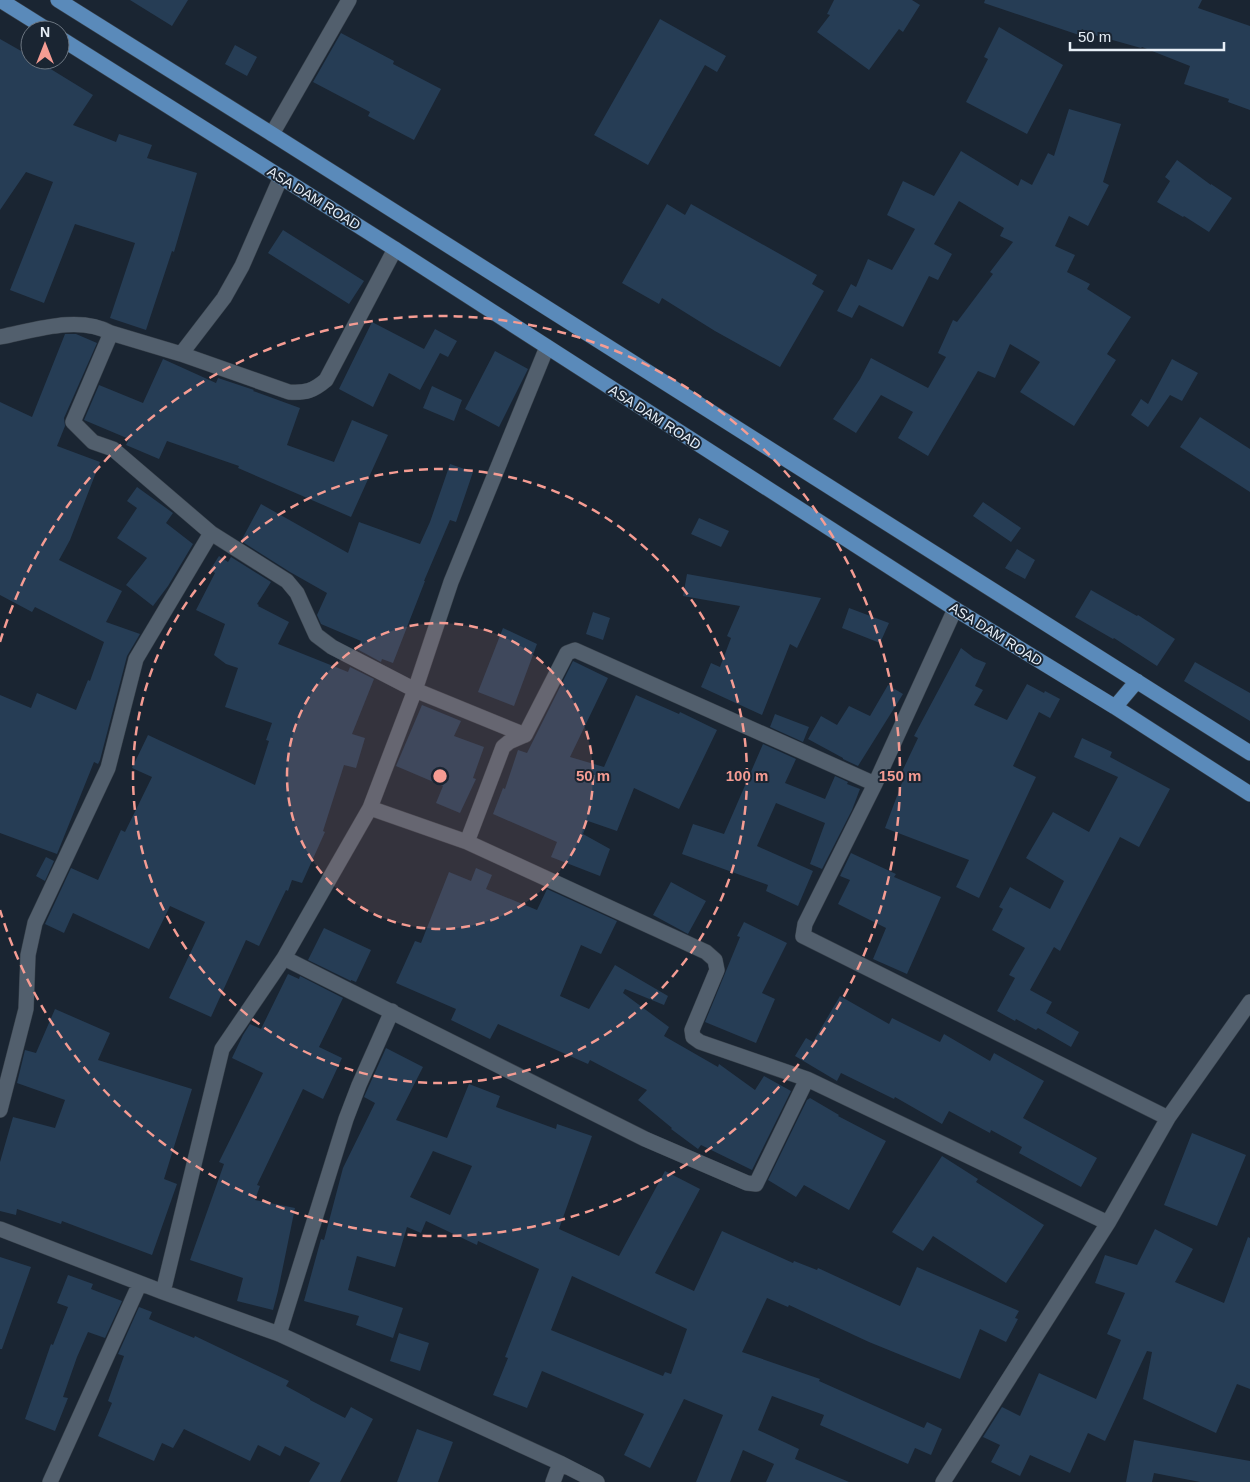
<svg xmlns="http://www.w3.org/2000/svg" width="1250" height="1482" font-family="Helvetica,sans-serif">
<rect width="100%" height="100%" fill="#1a2532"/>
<!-- building -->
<path fill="#263d55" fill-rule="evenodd" d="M130,0H188L172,26Z
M834,0H912L920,5L903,32L899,29L869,70L817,32L830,15L827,14Z
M985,0H1202L1198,8L1250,26V110L1228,102L1229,99L1184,84L1190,66L1142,47L1141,48L1091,34L1082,29L1079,35L984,3Z
M660,19L726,56L717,72L705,65L648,165L594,135Z
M999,27L1063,65L1027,134L966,102L988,59L984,57Z
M341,33L394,61L393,64L441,89L414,140L368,116L370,112L313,82Z
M0,39L30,56V60H36L93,95L73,125L116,142L119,134L152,145L147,158L197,173L174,252L172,251L146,330L110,318L135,243L75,224L44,303L10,290L53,182L26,172L0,210Z
M235,45L257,57L247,76L225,64Z
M1069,109L1121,124L1103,182L1109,185L1088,226L1069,216L1055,246L1075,255L1067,272L1090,284L1087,289L1131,317L1107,354L1116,360L1074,426L1020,392L1040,362L1010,344L995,378L978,371L928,456L898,438L913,412L881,395L856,433L833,419L860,379L871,358L928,388L946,357L938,353L953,320L957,322L993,274L990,272L1013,242L1000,236L1004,228L959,201L934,244L952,254L938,280L929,276L903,327L859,305L852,318L837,311L851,284L856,287L868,259L892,270L915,229L887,215L903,181L934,196L961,151L1018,186L1021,179L1032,185L1048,153L1054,156Z
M1177,160L1211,185V184L1232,198L1209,232L1184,216L1183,217L1157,202L1170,181L1165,177Z
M667,204L685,215L691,204L817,275L812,284L824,291L780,367L715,331L662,298L659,304L622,283Z
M283,230L364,281L349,304L268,253Z
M372,322L424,349L435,329L457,341L448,357L440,353L420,390L389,373L373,407L339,389Z
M65,334H76L97,343L64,418L65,426L57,446L100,462L70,540L59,560L122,591L106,622L140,634L127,656L100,760L98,764L94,762L57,854L0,833V695L31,708L37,693L76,710L88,680L90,681L104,642L35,607L32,612L0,595V402L32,417Z
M495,351L528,369L499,427L465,409Z
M163,359L216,383L218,378L254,390L253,391L300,408L287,445L334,462L352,420L388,435L351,517L238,468L239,466L167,441L159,459L126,445L129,439L84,420L99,385L143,403Z
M1172,359L1198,373L1182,401L1170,395L1148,427L1131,415L1141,399L1148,404Z
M432,386L462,400L454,421L423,408Z
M1200,417L1250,449V492L1180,447Z
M450,464L473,472L456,522L450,520L424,581H425L393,663L382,659L381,662L357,649L361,641L321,624L317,615L327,593L290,572L241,541L261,504L348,553L359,522L420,544L430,522Z
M137,487L173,513L166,523L193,544L168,586L153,606L126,585L147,558L117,538L137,508L127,501Z
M983,502L1021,528L1011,542L973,516Z
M699,518L729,531L721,547L691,534Z
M1017,549L1035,560L1025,579L1005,568Z
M219,556L228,562L231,557L271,582L257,604L259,605L258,606L289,622L278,644L348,672L350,667L374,679L352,734L365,738L356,768L344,765L323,831L325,832L302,883L292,880L288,891L286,890L259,946L246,940L211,1017L169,998L205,922L170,906L149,949L73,913L64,933L45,924L71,868L98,880L121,830L125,832L152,777L132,768L148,735L255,785L269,741L266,740L272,723L225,707L238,668L226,664L214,655L225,624L196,610L215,573L210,570Z
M687,574L821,598L797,648L790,644L762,715L701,687L711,663L720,667L731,638L727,636L740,606L683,596Z
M1091,590L1137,616L1138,615L1175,639L1157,666L1114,638L1113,639L1075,617Z
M849,608L889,623L880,643L842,628Z
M593,612L610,618L603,640L586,634Z
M503,628L537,644L514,706L478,692Z
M961,648L974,658L986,663L975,686L983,690L974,705L1007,720L1027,684L1044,693L1045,691L1060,699L1050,718L1039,712L1013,766L1036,777L979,898L956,887L969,860L885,828L903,780L899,778L918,738L914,736Z
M573,661L608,678L570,757L604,767L636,695L679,714L680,712L717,730L679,809L634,788L617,831L588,821L583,834L610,849L600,876L551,857L557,842L493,814L503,788L505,789L518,750L527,753Z
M1195,662L1250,693V721L1184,681Z
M888,685L903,694L858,766L843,759V758L808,739L821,716L837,725L849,706L870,716Z
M422,705L461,721L454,736L484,747L473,778L476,779L460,813L436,803L443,786L396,766Z
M775,714L809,727L803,742L770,727Z
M1082,738L1112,752L1110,757L1170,789L1139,847L1120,837L1060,951L1054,947L1030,990L1052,1002L1046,1013L1079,1032L1071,1047L1038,1028L1036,1030L1016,1019L1015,1021L997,1011L1015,978L1009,975L1025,948L992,930L1003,909L999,907L1010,887L1050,909L1064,881L1026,858L1053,812L1089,832L1118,777L1074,757Z
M763,744L796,759L785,783L825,799L835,776L848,782L847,784L860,789L852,810L822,869L810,864L825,823L776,803L757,846L813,871L798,906L766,891L768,885L682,854L693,824L724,834Z
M851,853L896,874L894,877L941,897L907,974L873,959L886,928L838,904L850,880L840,876Z
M46,857L54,861L45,881L36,876Z
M476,868L492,875L486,889L537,910L547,889L617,921L601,954L581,945L560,996L589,1009L615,965L668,996L664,1005L625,989L623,993L669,1027L664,1036L718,1067L719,1064L755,1090L764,1076L791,1091L752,1170L701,1145L698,1149L671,1129L672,1128L638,1100L647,1090L590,1060L588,1064L498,1024L490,1039L451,1020L456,1009L396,983L415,941L421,943L449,872L471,881Z
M671,882L706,901L688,934L653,915Z
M744,922L787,943L762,993L775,999L756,1043L705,1022L740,937L737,936Z
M324,928L371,950L356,982L351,980V981L308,960Z
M288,974L299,979L300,976L343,998L319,1047L342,1058L323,1099L303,1089L257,1185L260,1186L255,1200L295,1208L278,1291L273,1310L237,1301L243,1278L190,1260L224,1164L219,1162L263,1073L232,1058L243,1035L250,1024L261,1029Z
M840,996L889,1024L892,1018L940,1042L944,1034L990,1061L994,1053L1044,1081L1023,1118L1097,1158L1081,1187L1019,1153L1022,1147L991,1130L990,1133L949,1111L942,1124L895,1097L894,1099L841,1073L837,1081L795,1056L806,1038L813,1042Z
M55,1009L110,1033L98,1060L192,1089L164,1179L177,1184L152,1255L62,1221L61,1224L17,1209L16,1215L0,1211V1162L13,1117L55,1128L65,1100L17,1083L25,1050L36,1053Z
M386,1048L423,1067L396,1120L447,1138L469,1084L500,1096L496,1107L556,1129L557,1124L592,1136L559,1229L619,1256L665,1171L700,1189L655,1273L694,1291L722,1231L793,1263L794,1261L817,1270L818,1268L900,1306L917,1267L1019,1311L1015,1318L1018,1319L1006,1342L980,1329L960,1379L869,1342L789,1305L788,1307L767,1298L742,1352L820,1379L819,1381L924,1428L927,1422L942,1429L931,1455L915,1448L908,1464L820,1425L824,1415L772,1396L758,1430L799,1449L795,1459L849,1482H766L774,1464L743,1450L730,1482H696L723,1415L684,1399L650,1468L624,1455L644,1414L542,1371L527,1408L493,1395L508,1358L505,1357L539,1269L478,1241L477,1245L426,1221L421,1233L407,1227L395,1267L357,1256L348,1290L403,1308L393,1338L356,1325L359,1316L304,1301L321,1239L324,1240L343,1168L375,1103L364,1097ZM433,1151L472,1166L450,1215L410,1197ZM572,1276L687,1329L671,1374L665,1372L663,1376L551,1330Z
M810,1098L839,1115L838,1116L886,1141L849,1210L804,1185L796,1197L768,1180L807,1100Z
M1192,1133L1246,1155L1217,1226L1164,1205Z
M942,1156L978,1179L976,1182L1044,1225L1006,1283L933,1236L923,1251L892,1232Z
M1155,1229L1193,1249L1175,1282L1224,1303L1248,1237L1250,1238V1389L1237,1384L1216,1433L1143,1399L1152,1352L1147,1351L1105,1441L1088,1433L1070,1473L1030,1455L1020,1476L991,1462L1000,1445L983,1437L1002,1407L1020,1416L1039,1373L1096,1399L1121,1340L1107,1334L1125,1293L1095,1283L1105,1255L1137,1265Z
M0,1257L31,1267L2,1349H0Z
M68,1275L93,1284L91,1289L122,1301L105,1338L88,1332L77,1357L63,1397L68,1398L55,1431L25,1419L51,1344L53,1345L68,1307L57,1303Z
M139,1307L152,1312L149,1319L194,1338L195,1336L289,1381L286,1386L310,1399V1400L345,1418L351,1407L373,1419L340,1482H309L320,1463L285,1446L280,1456L258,1445L250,1461L184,1429L173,1448L162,1443L154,1461L98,1436L112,1403L108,1401L124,1356L118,1354Z
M399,1333L429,1343L420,1371L390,1361Z
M417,1429L453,1442L438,1482H397Z
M1134,1440L1250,1461V1482H1200L1154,1473L1152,1482H1126Z"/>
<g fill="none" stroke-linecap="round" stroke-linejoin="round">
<!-- street casing -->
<g stroke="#37404a" stroke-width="16">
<path id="street" d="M272,134L349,0
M111,333L73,422L93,442L113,449L211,533L287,581L297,593L316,635L332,647L415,690L525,735
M0,337C35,330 79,315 111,333L181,354L224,298L242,266L281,177
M181,354L289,392C306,393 313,391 326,380L395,249
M955,609L875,784L805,924L803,936L1168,1118
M370,808L467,842L706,952L715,960L717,970L692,1030L693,1037L700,1042L807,1079L1108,1223
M467,842L503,747L509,742L525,735L567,653L575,650L875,784
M284,958L645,1139L747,1183L756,1184L807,1079
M0,1110L26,1009L28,955L35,923L108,768L136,659L211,533
M0,1229L163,1292L279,1334L560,1463L597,1482
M163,1292L222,1049L284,958L370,808L415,690L451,582L547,347
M279,1334L346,1119L359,1085L392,1011
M50,1482L140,1283
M553,1482L560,1463
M943,1482L1108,1223L1168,1118L1250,1002"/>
</g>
<!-- primary casing -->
<g stroke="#37404a" stroke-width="16">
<path id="primary" d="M0,0L48,30
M58,0L272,134L1250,753
M60,38L395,249L955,609L1115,707L1250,794
M1115,707L1137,681"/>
</g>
<!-- street -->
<use href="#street" stroke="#525f6d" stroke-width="15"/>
<!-- primary -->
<use href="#primary" stroke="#5a8aba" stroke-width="15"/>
</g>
<!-- distance rings -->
<circle cx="440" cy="776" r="153" fill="#f59c93" fill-opacity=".12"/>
<g fill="none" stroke="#f59c93" stroke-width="2.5" stroke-dasharray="9 6">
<circle cx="440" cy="776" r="153"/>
<circle cx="440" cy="776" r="307"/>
<path d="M0 642A460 460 0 1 1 0 910"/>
</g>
<g text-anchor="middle" stroke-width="4" stroke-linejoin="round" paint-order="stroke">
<!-- street labels -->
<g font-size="14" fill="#e7eff7" stroke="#1a2532">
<text transform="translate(314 198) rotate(32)" y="5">ASA DAM ROAD</text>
<text transform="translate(655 417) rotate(33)" y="5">ASA DAM ROAD</text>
<text transform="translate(996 634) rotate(32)" y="5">ASA DAM ROAD</text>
</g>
</g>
<circle cx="440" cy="776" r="8" fill="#f59c93" stroke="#1a2532" stroke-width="2.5"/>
<g font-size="15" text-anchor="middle" font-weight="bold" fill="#f59c93" stroke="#1a2532" stroke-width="4" stroke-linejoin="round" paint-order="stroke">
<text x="593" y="781">50 m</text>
<text x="747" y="781">100 m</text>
<text x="900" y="781">150 m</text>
</g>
<!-- north arrow -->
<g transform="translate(45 45)"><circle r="24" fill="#1a2532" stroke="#6c7681"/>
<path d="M0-4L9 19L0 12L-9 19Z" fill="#f59c93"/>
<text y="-8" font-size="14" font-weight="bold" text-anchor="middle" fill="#e7eff7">N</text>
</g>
<!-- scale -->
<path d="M1070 42v8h154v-8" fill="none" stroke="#e7eff7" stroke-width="2.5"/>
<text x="1078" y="42" font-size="15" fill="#e7eff7" stroke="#1a2532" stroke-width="4" paint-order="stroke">50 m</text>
</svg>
